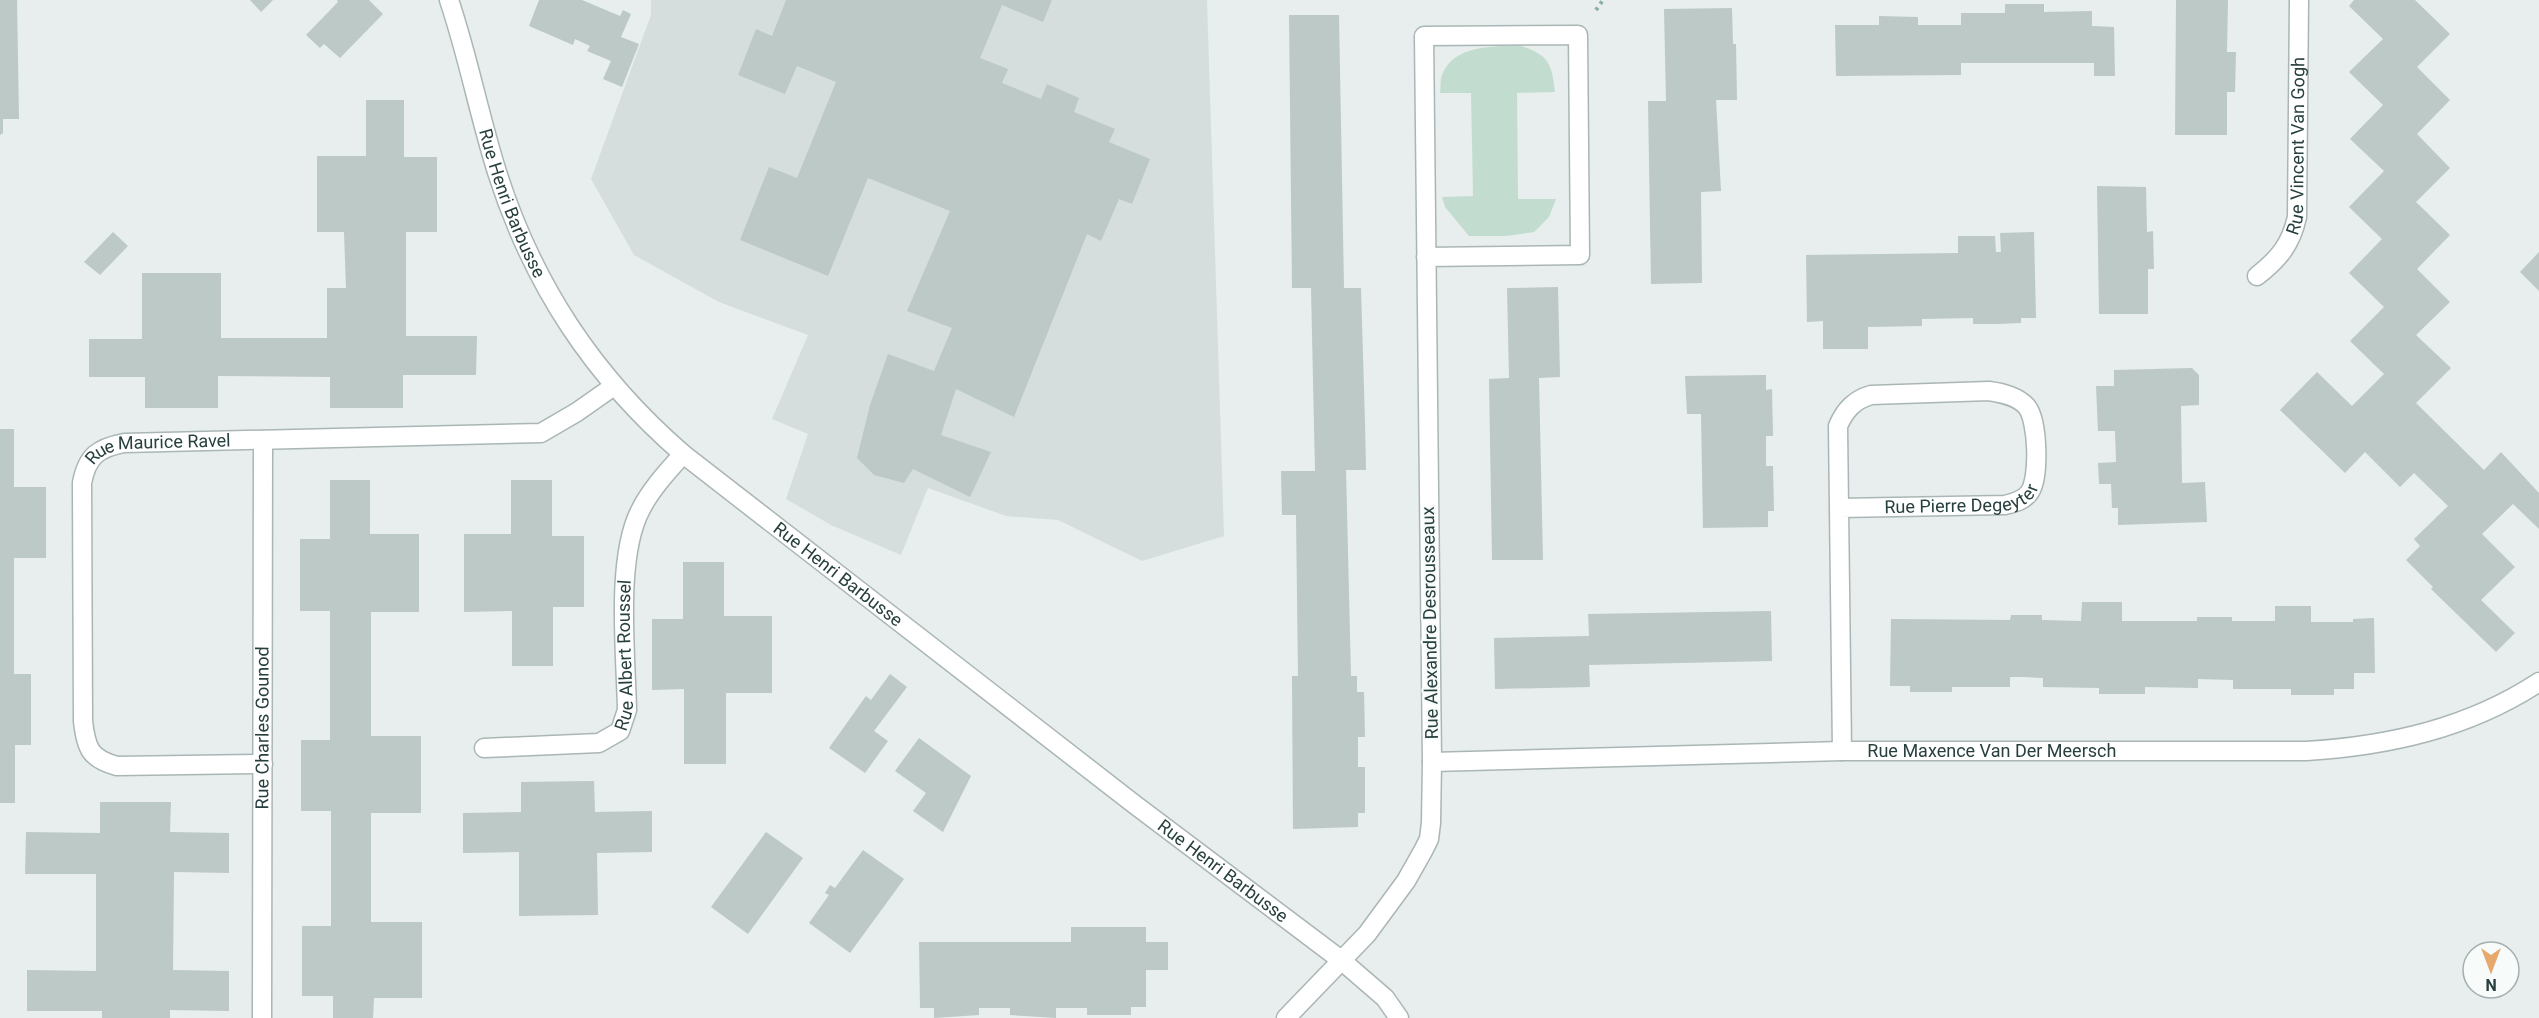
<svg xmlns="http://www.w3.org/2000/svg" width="2539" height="1018" font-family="Roboto,sans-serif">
<rect width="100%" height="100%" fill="#e7eeed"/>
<!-- built -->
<path fill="#d5dedc" d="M651,0H1207L1224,536L1142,561L1058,520L1006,516L928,488L901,555L831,525L786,499L808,434L772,419L808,335L719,302L634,255L591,179L651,15Z"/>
<!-- green -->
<path fill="#c2ddd0" d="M1518,45C1547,54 1552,61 1555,92L1517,93L1518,199H1556L1549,217L1534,232L1506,236H1469L1445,207L1442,197L1473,196L1471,93H1440C1441,88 1440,80 1442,75C1453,45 1492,47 1518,45Z"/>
<!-- building -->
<path fill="#bcc9c6" d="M0,0H17L19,119H3V133L0,135Z
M250,0H273L261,12Z
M337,0H369L383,14L340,58L324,44L320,48L306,35L338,2Z
M539,0H582L620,16L623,10L631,14L621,37L639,44L622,87L603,79L611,61L587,51L590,46L575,39L573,45L529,26Z
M786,0H1052L1043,22L1002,5L980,58L1008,69L1002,83L1041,99L1047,84L1079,98L1074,112L1115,129L1109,142L1150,159L1132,204L1119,199L1101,241L1087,234L1014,417L956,389L941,435L991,452L970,497L913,469L904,483L874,475L857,458L870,405L888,354L934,371L952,328L907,311L950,211L868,178L828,276L740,240L769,167L797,178L836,82L797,66L785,94L738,75L756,29L772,36Z
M2176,0H2228L2227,52H2236L2235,92H2227V135H2175Z
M2354,0H2415L2450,34L2417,67L2450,100L2417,134L2450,168L2416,202L2450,235L2417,269L2450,302L2416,335L2451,368L2416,403L2484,470L2501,452L2539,493V529L2513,504L2482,534L2515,567L2481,600L2515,633L2496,652L2431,589L2433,587L2406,560L2420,546L2414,539L2448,506L2414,473L2400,487L2365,452L2345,473L2280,410L2317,372L2352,406L2384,374L2350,341L2384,307L2349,273L2382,239L2349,207L2384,171L2350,139L2383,105L2349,72L2383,39L2349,6Z
M2005,4H2044V12L2092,11V26L2114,27L2115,76H2094V63H1961V75L1836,76L1835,25H1879V16L1918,17V25H1961V13H2005Z
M1732,8L1733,44H1736L1737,100H1716L1721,191L1701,192L1702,283L1651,284L1648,101H1666L1664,9Z
M1289,15H1339L1344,288H1361L1365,423L1366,470H1346L1351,676H1357V692H1364L1365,737H1358V767H1365V813H1358V827L1293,829L1292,676H1298L1296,515H1282L1281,471H1315L1311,288H1292Z
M366,100H404V157H437V232H406V336H477L476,375H403V408H330V377L218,376V408H145V377H89V339H142V273H221V338H327V288H346L344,232H317V156H366Z
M2097,186L2146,187L2147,232L2153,231L2154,269H2148V314H2099Z
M113,232L128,246L100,275L84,262Z
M2034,232L2036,318H2021V323L1997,324H1973V318L1922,319V326L1868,327V349H1823V321L1807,322L1806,255L1958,253V236H1995L1996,252H2001L2000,233Z
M2539,252V291L2520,272Z
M1558,287L1560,377L1539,378L1543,560H1492L1489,379L1509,378L1507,288Z
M2192,368L2199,375V405L2181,406L2182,483L2205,482L2207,522L2118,525V508H2112L2111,484H2099L2098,463L2116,462L2115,431H2098L2096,386H2114V370Z
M1766,375V390L1772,389L1773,436H1766V466H1773L1774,511H1768V527L1703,528L1701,414H1687L1685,376Z
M0,429H14V487H46V558H14V674H31V745H15V803H0Z
M330,480H370V534H419V612H371V736H421V813H371V922H422V998H374L373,1018H333V996H302V926H331V811H301V740H330V611H300V539H330Z
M511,480H552V536H584V607H553V666H512V611L464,612V534H511Z
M683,562H724V616H772V693H726V764H684V689L652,690V619H683Z
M2082,602H2122V621H2197V617H2232V621H2275V606H2311V622H2353V619L2374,618L2375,673H2354V689H2334V695H2291V689H2233V680L2198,679V688L2145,687V694H2099V688L2043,687V678L2023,677H2010V687H1952V692H1910V686H1890L1891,619L2010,620L2011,615H2042V620L2081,621Z
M1771,611L1772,661L1589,665L1590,687L1495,689L1494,638L1589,636L1588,614Z
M890,674L907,687L874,731L888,741L865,773L829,748L866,696L871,700Z
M919,738L971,776L943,832L913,811L926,793L895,771Z
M594,781L595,812L652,811V852L597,853L598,915L519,916V852L463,853V813L521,812V782Z
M100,802H171L170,832L229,833V873L174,872L173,970L229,971V1011L170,1010V1018H102V1011H27V970L96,971V874H25L26,832L100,833Z
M766,832L803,858L748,934L711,907Z
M863,850L904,879L850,953L809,923L829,895L825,893L830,885L835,888Z
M1071,927H1146V942H1168V970H1146V1007H1131V1015H1087V1008H1056V1018L1010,1015V1008H979V1015L934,1018V1008H920L919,942H1071Z"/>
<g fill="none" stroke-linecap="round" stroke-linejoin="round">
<!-- minor casing -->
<g stroke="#aab6b5" stroke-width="21">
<g id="minor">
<path id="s1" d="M2257,276C2279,259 2291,244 2297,217L2299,0"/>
<path id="s2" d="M1840,508L2005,505C2013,503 2023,501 2029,493C2040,479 2038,421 2027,407C2018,396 2002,393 1989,391L1871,395C1854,400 1845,410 1838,426L1842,751"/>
<path id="s3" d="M484,748L599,743L620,731L627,710C626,655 615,557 641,509C651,489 668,471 683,454"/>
<path id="s4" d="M1432,762L1842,751H2306C2389,746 2469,728 2539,682"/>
<path id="s5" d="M263,764L117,766C90,759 86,748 83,721L82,483C87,456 98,448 124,443L541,433L577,412L614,386"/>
<path id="s6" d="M262,1018L263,440"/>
<path d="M1286,1018L1367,934L1406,881L1423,851L1429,839L1431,823L1432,762L1424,36L1578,35L1580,255L1426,257"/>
</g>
</g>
<!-- tertiary casing -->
<g stroke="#aab6b5" stroke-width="21">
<g id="tertiary">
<path id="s7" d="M449,0C468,56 479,115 497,172C533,285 593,376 683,454L1134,804L1341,960L1385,998L1399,1018"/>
</g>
</g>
<!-- path -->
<path stroke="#8aafac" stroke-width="4" stroke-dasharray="3 4.5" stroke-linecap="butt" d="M1596,10L1603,0"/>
<!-- minor -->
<use href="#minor" stroke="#fff" stroke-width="18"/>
<!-- tertiary -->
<use href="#tertiary" stroke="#fff" stroke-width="18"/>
</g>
<g text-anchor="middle" stroke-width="4.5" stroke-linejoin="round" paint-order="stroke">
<!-- street labels -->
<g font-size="18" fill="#273f3e" stroke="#f7fbfa">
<text dy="6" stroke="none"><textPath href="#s1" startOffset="144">Rue Vincent Van Gogh</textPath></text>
<text dy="6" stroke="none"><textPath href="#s7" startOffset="213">Rue Henri Barbusse</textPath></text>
<text dy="6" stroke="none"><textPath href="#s5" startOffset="542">Rue Maurice Ravel</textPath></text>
<text dy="6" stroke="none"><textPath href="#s2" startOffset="123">Rue Pierre Degeyter</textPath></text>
<text dy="6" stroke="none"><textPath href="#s7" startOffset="717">Rue Henri Barbusse</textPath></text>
<text transform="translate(1430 623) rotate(-91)" y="6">Rue Alexandre Desrousseaux</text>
<text dy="6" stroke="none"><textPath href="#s3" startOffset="216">Rue Albert Roussel</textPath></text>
<text dy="6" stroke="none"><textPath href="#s6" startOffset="290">Rue Charles Gounod</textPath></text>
<text dy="6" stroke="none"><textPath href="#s4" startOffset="560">Rue Maxence Van Der Meersch</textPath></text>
<text dy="6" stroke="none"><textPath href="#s7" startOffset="1203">Rue Henri Barbusse</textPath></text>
</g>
</g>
<!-- north arrow -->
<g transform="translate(2491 970) rotate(180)"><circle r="28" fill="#f7fbfa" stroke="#a4b0af" stroke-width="1.5"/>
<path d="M0-4.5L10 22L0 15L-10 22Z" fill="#e6a86c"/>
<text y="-9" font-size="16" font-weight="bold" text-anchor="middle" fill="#273f3e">N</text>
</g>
</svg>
